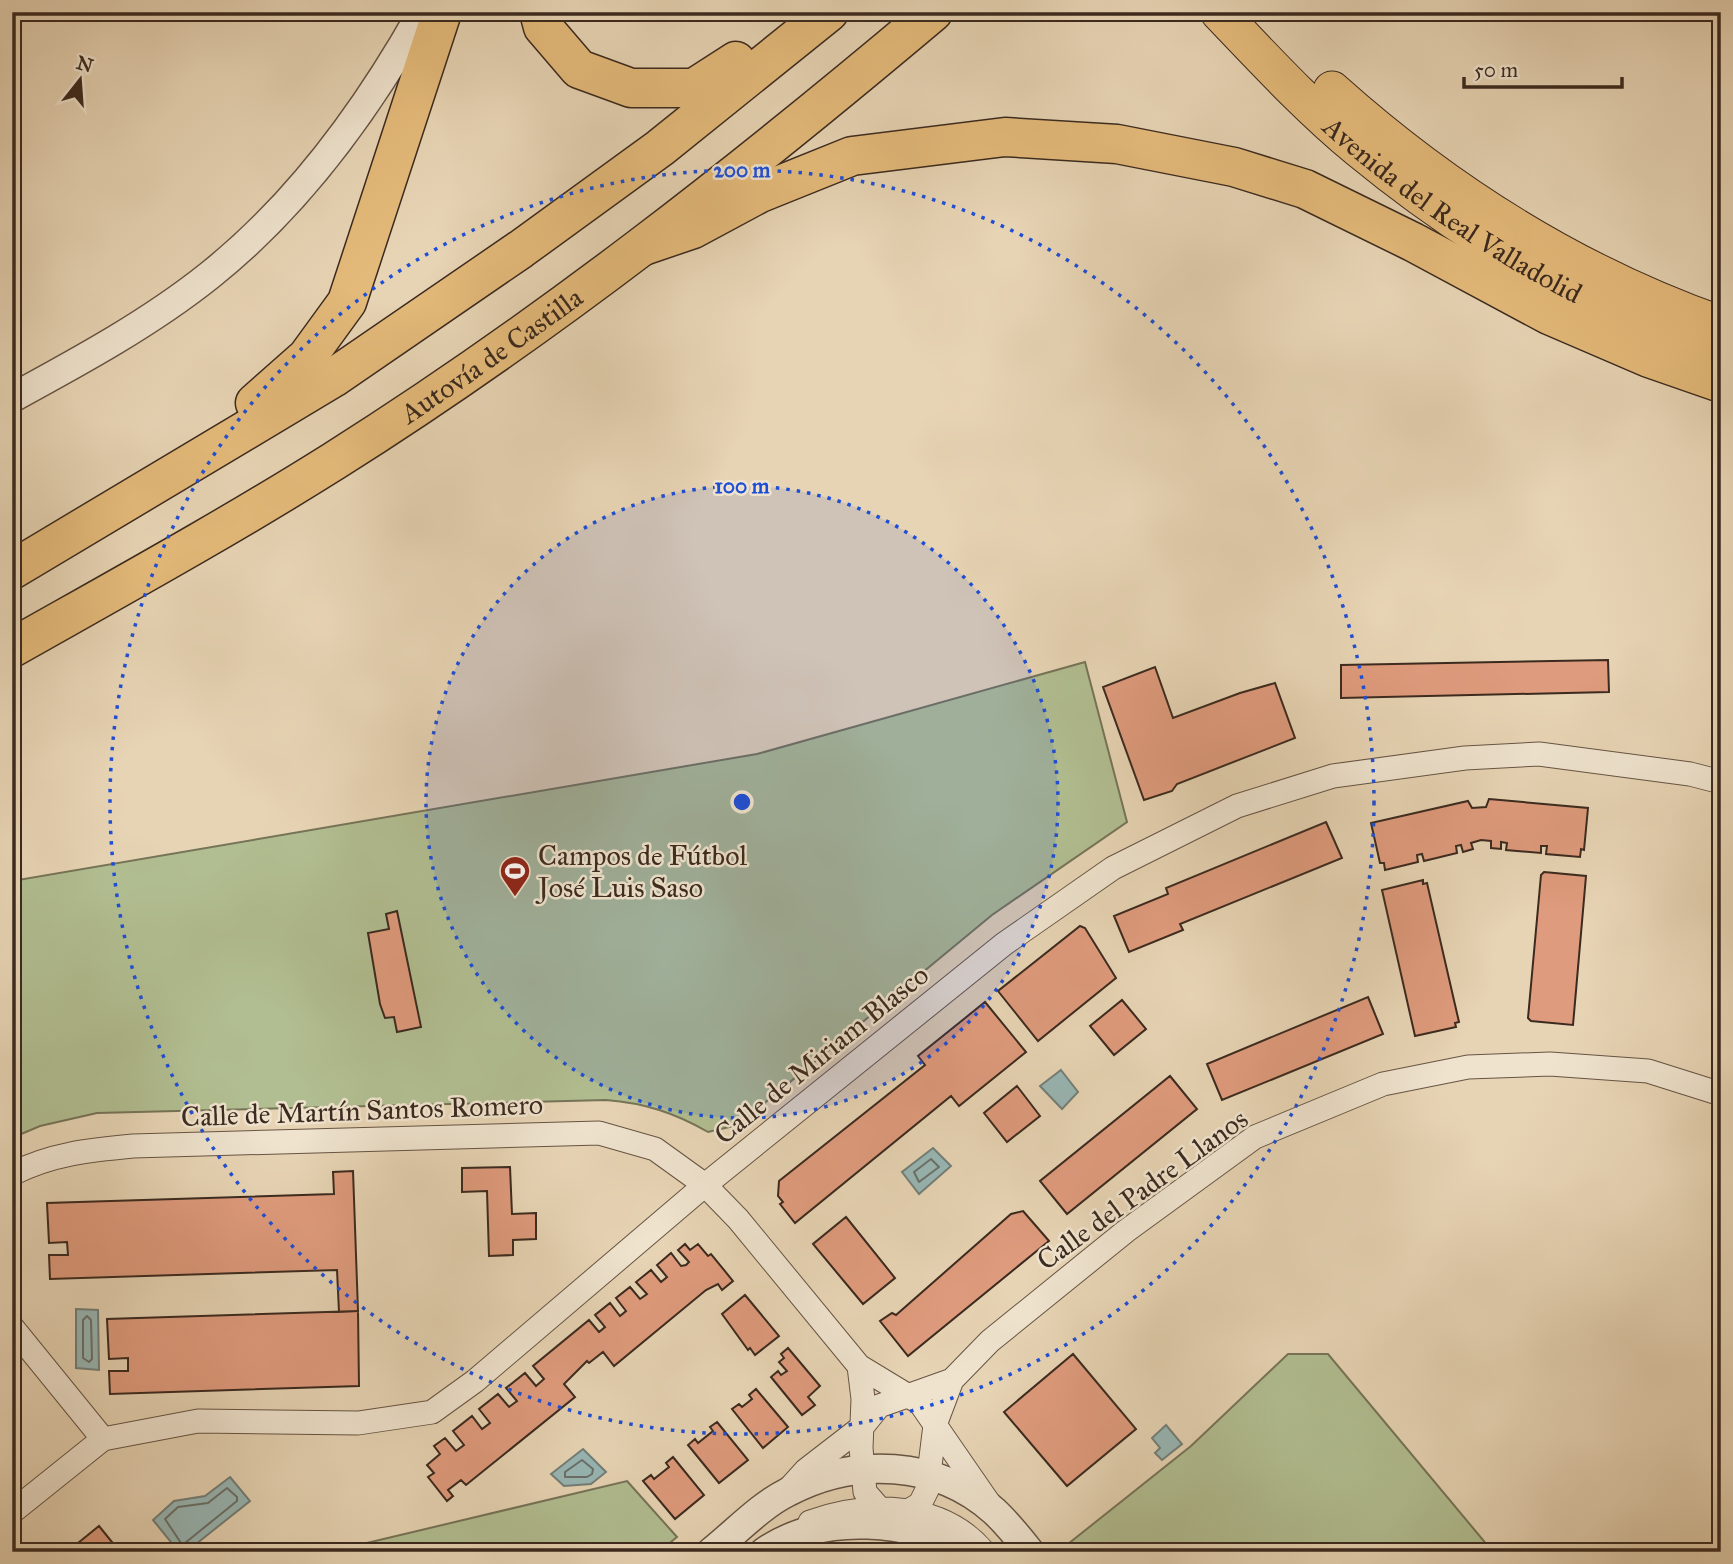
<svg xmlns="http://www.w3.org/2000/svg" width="1733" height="1564" font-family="'IM FELL Great Primer',serif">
<rect width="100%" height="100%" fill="#e7d4b4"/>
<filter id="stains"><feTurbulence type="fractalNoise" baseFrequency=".00286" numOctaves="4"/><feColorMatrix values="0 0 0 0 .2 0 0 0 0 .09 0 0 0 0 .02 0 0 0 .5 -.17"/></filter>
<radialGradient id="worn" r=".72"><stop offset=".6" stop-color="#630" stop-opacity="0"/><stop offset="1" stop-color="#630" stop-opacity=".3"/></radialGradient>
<!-- green -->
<path fill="#b1be91" stroke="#767458" stroke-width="2" d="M1085,662L1127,822L992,915L738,1125L708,1132C675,1113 645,1103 606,1100L97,1113L40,1126L12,1138V881L757,754Z
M1288,1354H1328L1493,1552H1074L1068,1544L1191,1446Z
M627,1481L677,1537L659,1552H329Z"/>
<!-- water -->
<path fill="#98b7b5" stroke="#737f79" stroke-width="2" d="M1061,1070L1078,1092L1062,1109L1040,1086Z
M933,1148L951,1166L919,1194L902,1172Z
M76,1309L98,1310L99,1370L76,1368Z
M1166,1425L1182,1444L1162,1460L1155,1453L1160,1448L1152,1438Z
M583,1449L606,1472L591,1484L564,1486L551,1474Z
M230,1477L250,1501L186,1552H179L153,1520L174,1501L205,1496Z"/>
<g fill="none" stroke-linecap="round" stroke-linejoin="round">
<!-- shore -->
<path stroke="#6a706a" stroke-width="2" d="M931,1159L939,1167L919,1182L914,1172Z
M87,1316L91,1320L92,1359L89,1362L83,1358V1320Z
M582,1460L593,1469L592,1474L587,1477H565V1472Z
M227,1488L237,1497V1501L185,1543H181L165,1519L178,1507L208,1503Z"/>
</g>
<!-- building -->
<path fill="#df9b7d" stroke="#3b2a1f" stroke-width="2" d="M1608,660L1609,692L1341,698V665Z
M1155,667L1173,718L1240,693L1275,683L1295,738L1177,784L1172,791L1144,800L1103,687Z
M1489,799L1588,808L1584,850L1581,849L1580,857L1546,854L1547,846H1541V853L1506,850L1507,843L1501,842V849L1491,848V841L1481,840L1471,843L1473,849L1463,852L1461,845L1456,846L1457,853L1424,861L1422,854L1417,855L1418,862L1385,870L1384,863H1380L1371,823L1468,801L1472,808L1486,807Z
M1326,822L1342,858L1180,924L1183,930L1129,952L1114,916L1168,894L1166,888Z
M1544,872L1586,876L1573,1025L1531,1021L1528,1018L1541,875Z
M1423,880V884L1427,883L1459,1022L1455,1023L1456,1027L1415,1036L1382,890Z
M397,911L421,1027L397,1032L394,1017L385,1018L380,1004L368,933L389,929L386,914Z
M1080,926L1085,928L1116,978L1038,1041L998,991Z
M1368,997L1383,1034L1222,1100L1207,1064Z
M1122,1000L1146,1029L1114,1055L1090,1026Z
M985,1002L1026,1052L959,1106L951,1096L795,1223L780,1204L783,1202L778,1196L779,1181L925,1065L918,1056Z
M1170,1076L1197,1109L1067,1214L1040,1181Z
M1017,1086L1040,1116L1007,1142L984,1113Z
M510,1167L512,1214L536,1213V1239L513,1240V1255L489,1256L487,1191L462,1192V1168Z
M353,1171L358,1311L339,1312L337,1270L50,1279L49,1255H68L67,1242L49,1243L47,1203L334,1194L333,1172Z
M1023,1211L1049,1241L908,1356L880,1321L892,1313L896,1315L1011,1214Z
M846,1217L895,1278L863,1304L813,1244Z
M685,1244L690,1250L698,1244L708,1256L711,1254L733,1281L722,1290L718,1284L706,1290L614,1366L603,1352L589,1363L587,1361L564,1384L575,1397L466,1485L461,1480L448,1490L453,1496L447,1501L428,1477L434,1473L427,1465L440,1454L434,1446L445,1438L456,1451L464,1445L453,1431L472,1416L482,1429L490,1423L479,1409L498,1394L509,1407L517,1401L506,1388L525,1373L536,1386L544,1379L533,1366L589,1320L599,1332L605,1327L595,1315L610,1303L620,1316L626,1311L616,1298L630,1287L640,1299L647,1294L636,1282L651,1270L661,1282L667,1277L657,1265L671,1253L681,1266L686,1265L689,1262L678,1250Z
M745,1295L779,1336L755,1355L750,1348L748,1350L722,1314Z
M358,1311L359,1386L110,1394L109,1371H128V1358L109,1359L107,1319Z
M788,1348L820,1386L808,1397L815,1405L802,1415L771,1377L778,1371L781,1375L787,1371L779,1362L784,1358L781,1354Z
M1073,1354L1136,1429L1067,1486L1004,1412Z
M756,1389L788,1427L763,1448L732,1409L739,1404L742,1407L752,1399L749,1395Z
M717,1422L748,1460L719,1483L688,1445L695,1439L698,1443L713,1431L710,1427Z
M673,1457L704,1495L675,1519L643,1481L651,1475L654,1479L669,1467L666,1463Z
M99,1526L120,1552H67Z"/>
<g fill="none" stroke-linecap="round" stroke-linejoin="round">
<!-- minor casing -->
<g stroke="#665444" stroke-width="25">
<path id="minor" d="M12,1174C51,1154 90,1150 133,1146L599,1133L655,1149L705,1185L738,1219L859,1366L920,1403L989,1503
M12,1327L103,1439
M859,1366L863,1399L861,1448L865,1492L879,1508
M787,1491L806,1470L863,1426L879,1406L952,1380
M908,1511L920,1504L927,1490L935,1425L952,1380L990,1341L1126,1231L1255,1137L1383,1084L1468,1067L1550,1064L1648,1071L1721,1094
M12,1512L103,1439L198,1421L358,1423L432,1412L475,1381L705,1185L1004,944L1113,868L1237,806L1333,776L1465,758L1539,754L1690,774L1721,782
M810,1522C868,1501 942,1502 984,1552"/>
</g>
<!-- tertiary casing -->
<g stroke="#665444" stroke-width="31">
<path id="tertiary" d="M12,398C80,361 150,323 210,275C299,204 367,110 422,12
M711,1552C736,1532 760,1506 788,1492C854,1457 937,1460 994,1511C1007,1523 1019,1538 1030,1552
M764,1552C825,1510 910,1521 973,1552"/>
</g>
<!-- trunk casing -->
<g stroke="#3b2a1f" stroke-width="39">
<g id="trunk">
<path id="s1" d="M1219,12C1264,59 1309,108 1359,149C1467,238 1589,310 1721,355"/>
<path d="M1332,90C1446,192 1576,274 1721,325"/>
</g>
</g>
<!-- motorway casing -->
<g stroke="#3b2a1f" stroke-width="41">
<g id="motorway">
<path d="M539,12L543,27L579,69L631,88H694L736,61"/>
<path d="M643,246L693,229L760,193L852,156L1005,137L1117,144L1234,167L1305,189L1413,242L1549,315L1649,358L1721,383"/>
<path d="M255,403L307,357L347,302L442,12"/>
<path d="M12,570L333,378L521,249L660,148L829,12"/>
<path id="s2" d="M12,648C120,587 229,527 334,461C545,328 742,173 933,12"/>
</g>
</g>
<!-- minor -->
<use href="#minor" stroke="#efe3ce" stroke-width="23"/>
<!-- tertiary -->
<use href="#tertiary" stroke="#efe3ce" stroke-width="28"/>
<!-- trunk -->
<use href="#trunk" stroke="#e4ba7a" stroke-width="37"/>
<!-- motorway -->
<use href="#motorway" stroke="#e4ba7a" stroke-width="38"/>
</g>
<!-- distance rings -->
<circle cx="742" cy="802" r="316" fill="#1d4ed8" fill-opacity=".12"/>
<g fill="none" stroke="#1d4ed8" stroke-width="3.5" stroke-dasharray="3.5 7">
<circle cx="742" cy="802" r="316"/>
<circle cx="742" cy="802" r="632"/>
</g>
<!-- icons -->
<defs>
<g id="stadium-pin" transform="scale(1.575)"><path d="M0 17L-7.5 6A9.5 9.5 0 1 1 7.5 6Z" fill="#8f2418" stroke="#efe3ce"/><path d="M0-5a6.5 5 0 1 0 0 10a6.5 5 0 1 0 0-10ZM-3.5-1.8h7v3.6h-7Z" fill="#fff"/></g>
</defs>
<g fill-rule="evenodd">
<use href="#stadium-pin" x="515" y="871"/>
</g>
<g text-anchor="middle" stroke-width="5" stroke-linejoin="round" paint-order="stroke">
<!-- street labels -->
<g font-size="28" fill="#3b2a1f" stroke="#efe3ce">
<text dy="10" stroke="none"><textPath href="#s1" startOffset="308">Avenida del Real Valladolid</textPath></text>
<text dy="10" stroke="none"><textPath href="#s2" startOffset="562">Autovía de Castilla</textPath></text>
<text transform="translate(821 1054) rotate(-39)" y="10">Calle de Miriam Blasco</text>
<text transform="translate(362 1110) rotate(-2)" y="10">Calle de Martín Santos Romero</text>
<text transform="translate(1142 1189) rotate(-36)" y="10">Calle del Padre Llanos</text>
</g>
<!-- poi labels -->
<g font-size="28" fill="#3b2a1f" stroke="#efe3ce" text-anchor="start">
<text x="538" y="865">Campos de Fútbol<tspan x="538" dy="32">José Luis Saso</tspan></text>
</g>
</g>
<circle cx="742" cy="802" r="10" fill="#1d4ed8" stroke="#efe3ce" stroke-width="3.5"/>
<g font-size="21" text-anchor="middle" font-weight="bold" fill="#1d4ed8" stroke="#efe3ce" stroke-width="5" stroke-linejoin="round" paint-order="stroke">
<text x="742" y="177">200 m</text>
<text x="742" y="493">100 m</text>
</g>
<!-- margin -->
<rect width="1733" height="1564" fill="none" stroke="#e7d4b4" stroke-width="42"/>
<rect x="14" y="14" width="1705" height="1536" fill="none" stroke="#3b2a1f" stroke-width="3.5"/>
<rect x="21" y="21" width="1691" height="1522" fill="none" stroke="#3b2a1f" stroke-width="2"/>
<!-- north arrow -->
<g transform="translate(80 80) rotate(17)" stroke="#efe3ce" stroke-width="5" paint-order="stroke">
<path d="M0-5L12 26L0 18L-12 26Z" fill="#3b2a1f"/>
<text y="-10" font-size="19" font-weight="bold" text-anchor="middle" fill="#3b2a1f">N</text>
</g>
<!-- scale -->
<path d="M1464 77v10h158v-10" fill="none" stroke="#3b2a1f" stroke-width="3.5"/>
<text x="1474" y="77" font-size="21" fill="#3b2a1f" stroke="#efe3ce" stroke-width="5" paint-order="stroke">50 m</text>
<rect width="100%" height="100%" filter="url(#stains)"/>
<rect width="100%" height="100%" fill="url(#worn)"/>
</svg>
